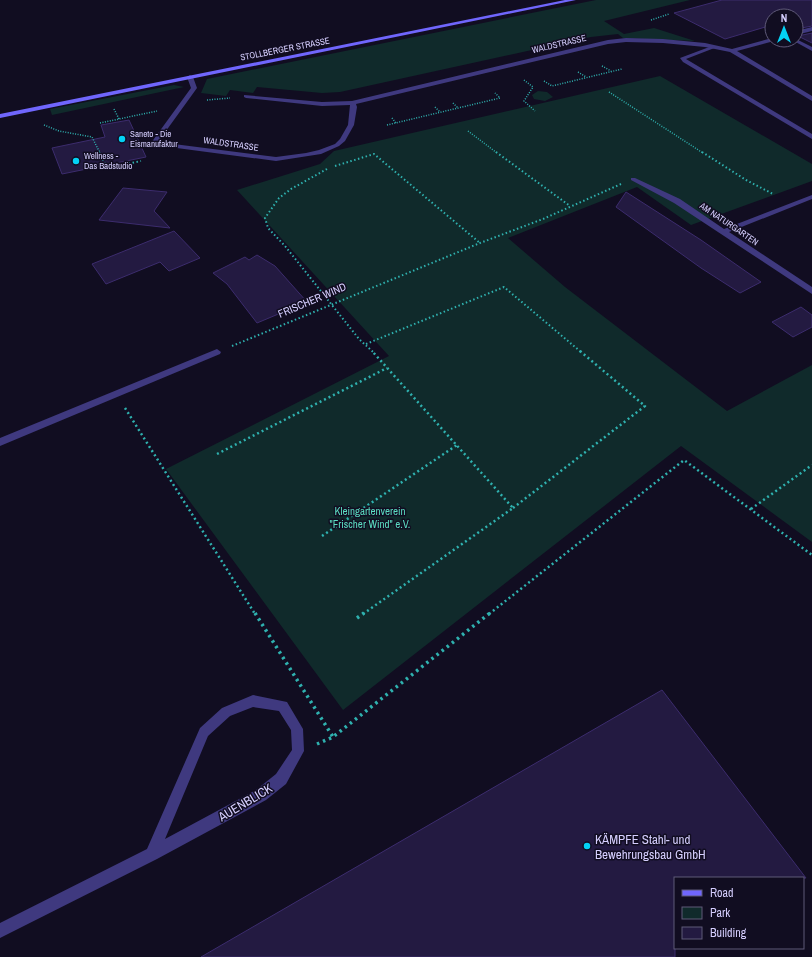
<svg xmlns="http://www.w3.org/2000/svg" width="812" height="957" font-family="'Archivo Narrow',sans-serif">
<rect width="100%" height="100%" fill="#110d21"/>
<!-- green -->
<path fill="#102a2b" d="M596,0H690L604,21L624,34L654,28L695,41L623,38L618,34L591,37L340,92L322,93L257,87L253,93L230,90L226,96L201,93L207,79Z
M660,76L812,164V181L691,225L637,187L508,238L565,287L727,411L812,365V542L681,446L343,710L166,469L389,356L237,190L320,164L334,151Z
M174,85L184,87L52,115L50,109Z
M538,91L547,92L553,97L545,101L534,99L532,95Z"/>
<!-- building -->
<path fill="#231a41" stroke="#3c2c6d" d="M722,0H812V26L796,29V16H772V25L725,39L674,13Z
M812,33V43L798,36Z
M129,120L146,157L62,174L52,148L105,137L101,125Z
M123,188L167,192L154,211L170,228L99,220Z
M626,192L701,240L761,282L740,293L701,268L616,207Z
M174,231L200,258L169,271L160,262L106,284L92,264Z
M257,255L275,266L307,302L257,323L227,284L213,273L245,257L249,260Z
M801,307L812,315V327L793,337L772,322Z
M662,690L806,878H675V957H201Z"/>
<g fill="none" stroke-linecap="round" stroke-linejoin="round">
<!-- path-far3 -->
<path stroke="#2fb1af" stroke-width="1.5" stroke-dasharray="1 1.5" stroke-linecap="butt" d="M651,20L669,14
M602,66L611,71
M578,72L586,77
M524,80L533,87L524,101L535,111
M544,81L552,86L622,69
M609,92L703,153
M207,100L230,98
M453,103L458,108
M435,107L440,112
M114,109L119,119
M392,118L396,123
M100,123L157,111
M44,125L59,131L92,137L100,153
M387,125L500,98L495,93
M468,131L497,153"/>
<!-- path-far2 -->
<path stroke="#2fb1af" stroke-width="2" stroke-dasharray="1.5 2.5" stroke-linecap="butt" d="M99,152L107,168L141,161
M496,152L570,206
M702,152L746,180L773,194
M335,166L374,154L480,243
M327,169L291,189L279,198L265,218L268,228L285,246L359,339L373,352
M366,344L504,287L581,352
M232,346L480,243L543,219L621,184"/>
<!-- path-far1 -->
<path stroke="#2fb1af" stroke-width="2.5" stroke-dasharray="2 3" stroke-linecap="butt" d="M125,408L255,614
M217,454L387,368
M513,508L645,406L580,351
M751,509L812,465
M322,536L457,445
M363,614L513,508L372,351
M489,614L684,460L812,555"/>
<!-- path -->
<path stroke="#2fb1af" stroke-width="3.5" stroke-dasharray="2.5 4" stroke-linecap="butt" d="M255,613L333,737
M357,618L364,613
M317,744L333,737L490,613"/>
<!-- service -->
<path fill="#3f397f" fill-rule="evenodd" d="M796,39L812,47V51L792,40H796Z
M712,46L717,47L686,59L812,134V139L683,62L680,58Z"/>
<!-- minor -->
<path fill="#3f397f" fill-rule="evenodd" d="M812,27V31L796,35V31Z
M626,38L663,39L705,43L732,49L772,38V40H775L774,41L737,51L812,96V101L730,52L705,47L663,43L626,42L608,44L356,104L357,107L354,125L345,141L339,146L321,154L276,161L154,145L151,143L191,88L187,77L190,75L193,77L197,88L158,142L276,157L306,153L319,150L335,144L340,139L348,125L350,105L322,106L246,98L244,97V95L322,102L352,101L608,40Z
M631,178H635L680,199L724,229L812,195V199L729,232L812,287V294L674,203L631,180Z
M217,349L221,352L220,354L0,446V438Z
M253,695L287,702L303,729L304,751L286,784L266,800L157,859L0,938V923L147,849L200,728L222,708ZM253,707L279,711L291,730L292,750L276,774L256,790L165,839L208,736L230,716Z"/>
<!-- secondary -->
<path fill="#7066fd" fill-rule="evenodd" d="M565,0H576L0,118V114Z"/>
</g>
<!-- markers -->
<g fill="#03d2f5" stroke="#110d21" stroke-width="1.5">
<circle cx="122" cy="139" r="4"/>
<circle cx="76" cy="161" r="4"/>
<circle cx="587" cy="846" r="4"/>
</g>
<g text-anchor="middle" stroke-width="3" stroke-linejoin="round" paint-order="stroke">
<!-- far-street labels -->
<g font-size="9" fill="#d5cefe" stroke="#110d21">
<text transform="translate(559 44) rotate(-13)" y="3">WALDSTRASSE</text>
<text transform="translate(285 49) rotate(-11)" y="3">STOLLBERGER STRASSE</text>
<text transform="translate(231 144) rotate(8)" y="3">WALDSTRASSE</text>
<text transform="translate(729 224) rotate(34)" y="3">AM NATURGARTEN</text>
</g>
<!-- far-poi labels -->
<g font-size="9" fill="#d5cefe" stroke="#110d21" text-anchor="start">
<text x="130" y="137">Saneto - Die<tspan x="130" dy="10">Eismanufaktur</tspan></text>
<text x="84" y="159">Wellness -<tspan x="84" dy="10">Das Badstudio</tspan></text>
</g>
<!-- street labels -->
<g font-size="11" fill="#d5cefe" stroke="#110d21">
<text transform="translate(312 300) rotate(-23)" y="4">FRISCHER WIND</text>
</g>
<!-- park labels -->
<g font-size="11" fill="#5bddc2" stroke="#110d21">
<text x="370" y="515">Kleingartenverein<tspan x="370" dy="13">"Frischer Wind" e.V.</tspan></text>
</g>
<!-- near-street labels -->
<g font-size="13" fill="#d5cefe" stroke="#110d21">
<text transform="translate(245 802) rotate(-31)" y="5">AUENBLICK</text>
</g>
<!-- near-poi labels -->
<g font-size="13" fill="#d5cefe" stroke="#110d21" text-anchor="start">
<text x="595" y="844">KÄMPFE Stahl- und<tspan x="595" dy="15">Bewehrungsbau GmbH</tspan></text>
</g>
</g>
<!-- legend -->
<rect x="674" y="877" width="130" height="72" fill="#110d21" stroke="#5f5a79"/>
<rect x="682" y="890" width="20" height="6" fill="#7066fd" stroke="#5f5a79"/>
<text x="710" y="897" font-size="12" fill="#d5cefe">Road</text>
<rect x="682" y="907" width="20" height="12" fill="#102a2b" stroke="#5f5a79"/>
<text x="710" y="917" font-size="12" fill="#d5cefe">Park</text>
<rect x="682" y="927" width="20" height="12" fill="#231a41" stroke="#5f5a79"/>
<text x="710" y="937" font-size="12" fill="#d5cefe">Building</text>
<!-- north arrow -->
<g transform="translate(784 28)"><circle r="19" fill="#110d21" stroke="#5f5a79"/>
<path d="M0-3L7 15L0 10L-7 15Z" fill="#03d2f5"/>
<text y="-6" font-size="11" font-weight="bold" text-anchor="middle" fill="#d5cefe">N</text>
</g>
</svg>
